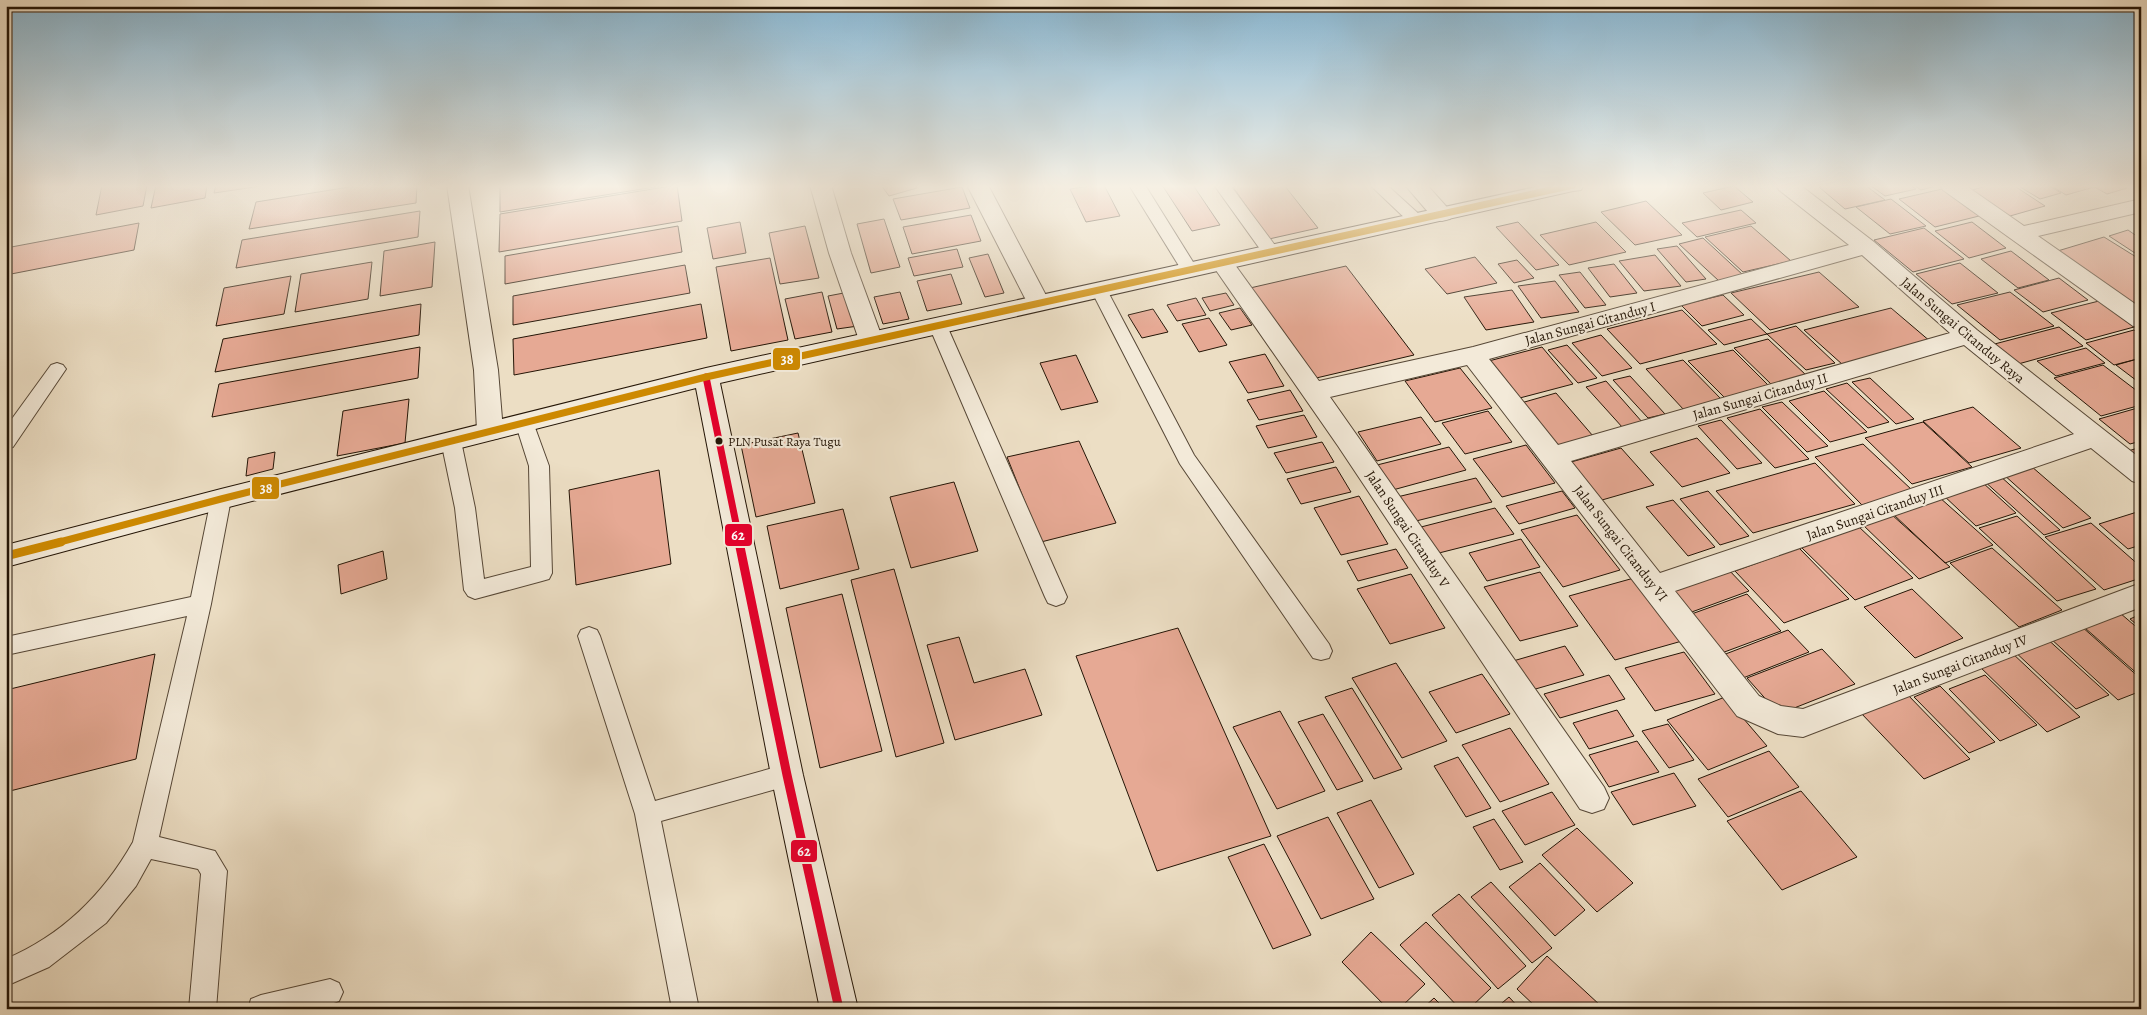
<svg xmlns="http://www.w3.org/2000/svg" width="2147" height="1015" font-family="Alegreya,serif">
<rect width="100%" height="100%" fill="#ecdec4"/>
<filter id="stains"><feTurbulence type="fractalNoise" baseFrequency=".004" numOctaves="4"/><feColorMatrix values="0 0 0 0 .2 0 0 0 0 .09 0 0 0 0 .02 0 0 0 .5 -.17"/></filter>
<radialGradient id="worn" r=".72"><stop offset=".6" stop-color="#630" stop-opacity="0"/><stop offset="1" stop-color="#630" stop-opacity=".3"/></radialGradient>
<!-- building -->
<path fill="#e6a994" stroke="#241506" d="M102,185H147L143,206L96,215Z
M156,185H207L205,198L151,208Z
M216,185H268L214,193Z
M362,185H417L416,203L249,229L256,202Z
M500,185H667L500,212Z
M677,185L682,221L499,252L500,214Z
M881,185H915L917,188L889,196Z
M1097,185H1104L1120,216L1086,222L1070,189Z
M1162,185H1193L1220,225L1192,231Z
M1244,185H1284L1318,228L1269,239L1233,187Z
M1828,185H1865L1885,200L1845,209L1819,187Z
M1870,185H1910L1916,189L1885,196Z
M1914,185H1940L1921,190Z
M1990,185H2013L2045,206L2003,218L1965,192Z
M2017,185H2048L2061,193L2040,199Z
M2050,185H2090L2094,187L2066,195Z
M2091,185H2122L2127,188L2107,194Z
M1734,186L1753,202L1721,210L1703,193Z
M962,187L970,208L901,220L893,199Z
M1942,189L1979,216L1935,227L1899,199Z
M1891,199L1926,226L1890,234L1856,207Z
M1646,201L1682,235L1635,245L1601,212Z
M1741,210L1756,223L1697,237L1682,223Z
M420,211L418,237L236,268L242,240Z
M971,215L981,241L912,254L903,227Z
M884,219L900,267L871,273L857,224Z
M740,222L746,253L713,259L707,228Z
M1518,222L1559,265L1536,270L1496,227Z
M1596,222L1626,252L1569,265L1540,235Z
M1972,222L2006,248L1969,258L1935,231Z
M139,223L134,250L6,275V248Z
M678,226L682,252L505,284V256Z
M805,226L819,278L780,284L769,233Z
M1751,226L1791,261L1743,272L1705,237Z
M1924,228L1964,259L1913,272L1874,240Z
M2128,230L2141,239V257L2109,236Z
M2104,237L2141,260V314L2051,253Z
M1703,238L1743,275L1719,281L1679,244Z
M435,242L432,287L380,296L384,251Z
M1677,246L1706,279L1686,282L1657,249Z
M957,249L963,267L914,276L908,258Z
M2011,251L2049,280L2018,288L1981,259Z
M988,254L1004,293L985,297L969,258Z
M1655,255L1681,286L1644,291L1619,261Z
M1475,257L1497,283L1447,294L1425,269Z
M770,258L788,340L731,351L716,267Z
M1517,260L1534,278L1514,283L1498,264Z
M372,262L368,299L295,312L301,274Z
M1960,263L1998,293L1952,304L1916,274Z
M1614,264L1637,293L1610,297L1588,268Z
M685,265L690,293L513,325V296Z
M1346,266L1414,355L1312,379L1250,288Z
M1580,272L1606,305L1585,308L1559,275Z
M1819,272L1859,307L1770,330L1731,293Z
M951,274L962,304L927,311L917,281Z
M291,276L284,314L216,326L224,288Z
M2059,278L2088,300L2043,312L2014,290Z
M1555,281L1579,312L1541,318L1518,286Z
M1512,290L1534,322L1486,330L1464,297Z
M822,292L832,332L795,339L785,299Z
M849,292L858,326L837,329L828,296Z
M900,292L909,319L883,324L874,297Z
M2010,292L2054,326L2000,340L1957,305Z
M1226,293L1234,305L1210,311L1202,298Z
M1723,295L1744,315L1702,326L1681,305Z
M1196,298L1206,315L1177,321L1167,305Z
M2099,301L2134,327L2086,340L2051,313Z
M421,304L419,335L215,372L223,339Z
M701,304L707,338L514,375L513,339Z
M1240,308L1252,325L1231,330L1219,313Z
M1891,308L1931,342L1843,365L1804,330Z
M1153,309L1168,332L1142,338L1128,315Z
M1682,310L1717,344L1640,364L1607,329Z
M1209,318L1227,345L1199,352L1182,324Z
M1751,319L1767,334L1724,345L1708,330Z
M1796,326L1835,363L1806,370L1767,334Z
M2059,327L2083,346L2011,366L1987,346Z
M2134,330L2141,335V358L2114,365L2086,343Z
M1601,335L1632,368L1602,376L1572,343Z
M1768,339L1807,376L1772,385L1734,348Z
M1567,345L1597,378L1578,383L1548,350Z
M420,347L418,378L212,417L219,384Z
M1542,347L1573,384L1516,399L1485,362Z
M2086,348L2105,363L2056,376L2037,361Z
M1733,350L1772,389L1727,400L1688,361Z
M1265,354L1284,386L1248,393L1229,362Z
M1076,355L1098,402L1061,410L1040,363Z
M2141,358V384L2116,365Z
M1683,360L1721,399L1684,410L1646,369Z
M2103,365L2141,394V405L2101,416L2054,378Z
M1460,368L1492,408L1435,422L1405,381Z
M1630,376L1665,414L1648,418L1613,380Z
M1870,378L1914,419L1896,424L1852,382Z
M1606,381L1643,423L1623,428L1586,387Z
M1847,383L1889,422L1868,428L1826,389Z
M1290,390L1303,411L1259,420L1247,400Z
M1824,391L1867,432L1830,442L1789,401Z
M1556,393L1593,436L1557,446L1521,403Z
M409,399L405,443L337,456L343,411Z
M1782,402L1828,446L1807,452L1762,407Z
M1973,407L2021,448L1969,463L1923,421Z
M2141,407V441L2130,444L2099,419Z
M1760,409L1809,459L1775,468L1727,418Z
M1488,411L1512,442L1465,454L1442,423Z
M1304,415L1317,437L1268,448L1256,426Z
M1421,417L1441,444L1377,461L1358,432Z
M1721,420L1762,463L1737,469L1698,426Z
M1923,422L1972,467L1912,484L1865,438Z
M798,433L815,503L756,517L741,445Z
M1697,438L1730,473L1682,487L1650,452Z
M1079,441L1116,523L1041,542L1007,457Z
M1322,442L1334,462L1286,473L1274,453Z
M1863,444L1912,490L1862,505L1815,457Z
M1526,445L1555,483L1502,497L1473,459Z
M1449,447L1466,470L1389,491L1373,466Z
M2141,447V464L2125,452Z
M1621,448L1654,485L1602,500L1571,462Z
M275,452L273,469L246,476L248,458Z
M1815,463L1855,504L1753,533L1716,491Z
M2031,466L2091,518L2063,528L2003,474Z
M1336,467L1351,492L1301,504L1287,479Z
M659,470L671,564L576,585L569,490Z
M1999,475L2060,530L2044,535L1983,480Z
M1476,478L1492,502L1412,522L1397,497Z
M954,482L978,551L911,568L890,497Z
M1982,482L2016,513L1976,526L1942,494Z
M1562,491L1575,508L1519,524L1506,506Z
M1708,491L1749,536L1720,545L1680,499Z
M1359,496L1388,544L1341,555L1314,508Z
M1939,497L1993,545L1945,563L1893,514Z
M1673,500L1715,547L1688,556L1646,507Z
M1495,508L1514,534L1439,553L1421,527Z
M843,509L859,569L780,589L767,526Z
M2137,512L2141,515V545L2128,549L2099,524Z
M1891,514L1950,567L1919,579L1862,524Z
M1577,515L1620,570L1563,587L1521,530Z
M2017,516L2096,589L2057,601L1979,528Z
M2091,523L2141,567V578L2104,590L2045,537Z
M1858,526L1913,578L1855,600L1801,547Z
M1521,539L1540,567L1487,581L1469,553Z
M1799,548L1849,599L1784,623L1735,571Z
M1992,548L2062,610L2019,627L1950,563Z
M1396,549L1408,568L1358,581L1347,561Z
M383,551L387,579L341,594L338,565Z
M1726,567L1749,591L1689,613L1668,588Z
M894,569L944,743L896,757L851,580Z
M1540,572L1578,626L1520,641L1484,587Z
M1411,574L1445,628L1390,644L1357,589Z
M1634,578L1682,641L1615,660L1569,596Z
M1912,589L1963,638L1915,658L1864,607Z
M842,594L882,751L820,768L786,608Z
M1747,594L1781,631L1719,654L1686,616Z
M2120,613L2141,631V677L2085,628Z
M2141,614V628L2130,619Z
M2081,626L2141,679V691L2118,700L2050,638Z
M1178,628L1271,836L1157,871L1076,656Z
M1788,630L1809,652L1743,678L1723,655Z
M2044,636L2109,695L2076,709L2012,649Z
M959,637L974,683L1025,669L1042,715L955,740L927,645Z
M1565,646L1584,675L1532,690L1513,661Z
M1822,649L1855,684L1779,714L1747,678Z
M1684,652L1715,694L1655,711L1625,668Z
M2011,652L2080,717L2047,732L1978,665Z
M155,654L136,759L6,792V690Z
M1396,663L1447,741L1402,758L1352,678Z
M1482,674L1510,714L1456,733L1429,692Z
M1609,675L1625,699L1560,718L1544,694Z
M1985,675L2037,725L2000,741L1949,689Z
M1940,686L1995,742L1969,753L1914,697Z
M1352,688L1402,769L1374,779L1325,697Z
M1906,693L1970,759L1924,779L1860,712Z
M1725,697L1767,746L1708,770L1667,720Z
M1617,710L1634,736L1589,749L1573,723Z
M1280,711L1325,791L1277,809L1233,727Z
M1323,714L1363,781L1337,790L1298,722Z
M1668,724L1694,760L1669,768L1642,731Z
M1510,728L1549,784L1500,802L1462,745Z
M1637,741L1659,772L1609,787L1589,755Z
M1769,751L1799,787L1728,817L1698,779Z
M1458,757L1491,808L1466,817L1434,766Z
M1674,773L1696,806L1633,825L1611,792Z
M1801,791L1857,857L1782,890L1727,821Z
M1552,792L1575,825L1525,845L1502,811Z
M1371,800L1414,874L1379,888L1337,813Z
M1328,817L1374,899L1321,919L1277,836Z
M1494,819L1523,862L1500,870L1473,827Z
M1577,828L1633,883L1597,912L1542,855Z
M1264,844L1311,935L1273,949L1228,857Z
M1540,863L1585,910L1555,936L1509,887Z
M1491,882L1552,948L1532,963L1471,897Z
M1459,894L1526,966L1498,989L1432,915Z
M1426,922L1491,988L1469,1009H1460L1400,945Z
M1371,932L1425,984L1399,1009H1388L1342,962Z
M1547,956L1601,1006L1599,1009H1538L1517,989Z
M1509,997L1520,1009H1495Z
M1434,998L1445,1009H1422Z"/>
<g fill="none" stroke-linecap="round" stroke-linejoin="round">
<!-- lane casing -->
<g stroke="#564736" stroke-width="2">
<path id="lane" d="M1129,185H1145L1198,270L1196,274L1190,275L1184,274Z
M1214,185H1230L1277,248L1279,252L1277,256L1271,257L1265,256Z
M1370,185H1387L1421,216L1423,219L1421,222H1409Z
M1099,284L1105,286L1107,290L1194,455L1329,644L1332,651L1329,658L1321,660L1313,658L1180,464L1091,290L1093,286Z
M938,320L944,322L947,326L1067,597L1064,603L1056,606L1048,603L1045,597L929,326L932,322Z
M57,363L63,365L66,369L13,447L6,449V427L51,365Z
M524,415L531,417L533,422L549,466L552,573L549,579L542,581L475,599L468,596L464,590L455,508L441,441L444,436L451,434L458,436L461,441L475,508L484,579L531,567L529,466L515,422L517,417Z
M221,491L228,494L231,499L211,604L159,837L215,851L227,871L216,1009H189L201,874L198,869L151,859L136,886L106,923L49,967L6,986V959C62,935 103,895 133,842L187,616L6,655V637L191,597L211,499L214,494Z
M589,627L597,630L600,636L655,801L787,764L795,767L799,775L795,783L787,786L661,821L699,1009H672L635,814L578,636L581,630Z
M330,979L339,983L343,992L339,1001C311,1013 278,1009 248,1009L251,999L261,995Z"/>
</g>
<!-- street casing -->
<g stroke="#564736" stroke-width="2">
<path id="street" d="M447,185H468L498,370L503,431L499,438L490,440L481,438L477,431L474,370Z
M810,185H831L851,253L883,340L880,346L871,348L862,346L859,340L829,253Z
M967,185H988L1050,303L1046,308L1038,311L1030,308Z
M1405,185H1427L1453,214L1450,219L1442,221L1434,219Z
M1776,185H1800L1874,242L1977,330L2141,459V484L2132,481L2091,448L1675,591L1759,696L1781,706L1803,709L2141,583V607L1803,737L1778,734L1737,716L1467,365L1330,397L1604,787L1609,798L1604,809L1592,813L1580,809L1338,446L1211,263L1214,258L1222,256L1230,258L1319,381L1473,347L1849,245L1779,190ZM1862,255L1950,333L1558,445L1489,359ZM1964,345L2074,434L1660,573L1571,461Z
M1940,185H1965L2024,226L2141,199V212L2038,236L2141,308V328L2133,326L1943,190Z"/>
</g>
<!-- secondary casing -->
<g stroke="#241506" stroke-width="2">
<path id="secondary" d="M1545,185H1584L1581,190L1573,191L720,383L803,775L858,1009H820L771,775L696,388L221,509L6,567V545L221,489L706,368Z"/>
</g>
<!-- lane -->
<use href="#lane" fill="#f3ead9" fill-rule="evenodd"/>
<!-- street -->
<use href="#street" fill="#f3ead9" fill-rule="evenodd"/>
<!-- secondary -->
<use href="#secondary" fill="#f3ead9" fill-rule="evenodd"/>
<!-- bus-1-far1 casing -->
<g stroke="#f3ead9" stroke-width="10">
<path id="bus-1-far1" d="M706,377L740,543"/>
</g>
<!-- bus-1 casing -->
<g stroke="#f3ead9" stroke-width="12">
<path id="bus-1" d="M739,542L787,775L839,1009"/>
</g>
<!-- bus-2-far1 casing -->
<g stroke="#f3ead9" stroke-width="10">
<path id="bus-2-far1" d="M56,543L221,499L706,377L1573,185"/>
</g>
<!-- bus-2 casing -->
<g stroke="#f3ead9" stroke-width="12">
<path id="bus-2" d="M6,556L61,542"/>
</g>
<!-- bus-1-far1 -->
<use href="#bus-1-far1" stroke="#e4002b" stroke-width="7"/>
<!-- bus-1 -->
<use href="#bus-1" stroke="#e4002b" stroke-width="9"/>
<!-- bus-2-far1 -->
<use href="#bus-2-far1" stroke="#cd8901" stroke-width="7"/>
<!-- bus-2 -->
<use href="#bus-2" stroke="#cd8901" stroke-width="9"/>
</g>
<!-- sky -->
<linearGradient id="sky" x2="0" y2="1"><stop stop-color="#88b7d3"/><stop offset="0.57" stop-color="#f6f0e4"/><stop offset="1" stop-color="#f6f0e4" stop-opacity="0"/></linearGradient>
<rect width="2147" height="327" fill="url(#sky)"/>
<!-- markers -->
<circle fill="#241506" stroke="#f3ead9" stroke-width="2" cx="719" cy="441" r="4.5"/>
<g text-anchor="middle" stroke-width="4.5" stroke-linejoin="round" paint-order="stroke">
<!-- bus labels -->
<g font-size="13" fill="#241506" stroke="#f3ead9" text-anchor="start">
<text x="728" y="446">PLN Pusat Raya Tugu</text>
</g>
<!-- street labels -->
<g font-size="14" fill="#241506" stroke="#f3ead9">
<text transform="translate(1590 323) rotate(-15)" y="5">Jalan Sungai Citanduy I</text>
<text transform="translate(1963 330) rotate(40)" y="5">Jalan Sungai Citanduy Raya</text>
<text transform="translate(1760 396) rotate(-16)" y="5">Jalan Sungai Citanduy II</text>
<text transform="translate(1875 512) rotate(-19)" y="5">Jalan Sungai Citanduy III</text>
<text transform="translate(1408 529) rotate(56)" y="5">Jalan Sungai Citanduy V</text>
<text transform="translate(1621 543) rotate(52)" y="5">Jalan Sungai Citanduy VI</text>
<text transform="translate(1960 664) rotate(-21)" y="5">Jalan Sungai Citanduy IV</text>
</g>
</g>
<g stroke="#f3ead9" stroke-width="2">
<rect x="772" y="347" width="29" height="24" rx="5" fill="#cd8901"/>
<rect x="251" y="476" width="29" height="24" rx="5" fill="#cd8901"/>
<rect x="724" y="523" width="29" height="24" rx="5" fill="#e4002b"/>
<rect x="790" y="839" width="28" height="24" rx="5" fill="#e4002b"/>
</g>
<g font-size="14" text-anchor="middle" font-weight="bold" fill="#fff">
<text x="787" y="364">38</text>
<text x="266" y="493">38</text>
<text x="738" y="540">62</text>
<text x="804" y="856">62</text>
</g>
<!-- margin -->
<rect width="2147" height="1015" fill="none" stroke="#ecdec4" stroke-width="25"/>
<rect x="8" y="8" width="2132" height="1000" fill="none" stroke="#241506" stroke-width="2.5"/>
<rect x="12" y="12" width="2122" height="990" fill="none" stroke="#241506"/>
<rect width="100%" height="100%" filter="url(#stains)"/>
<rect width="100%" height="100%" fill="url(#worn)"/>
</svg>
